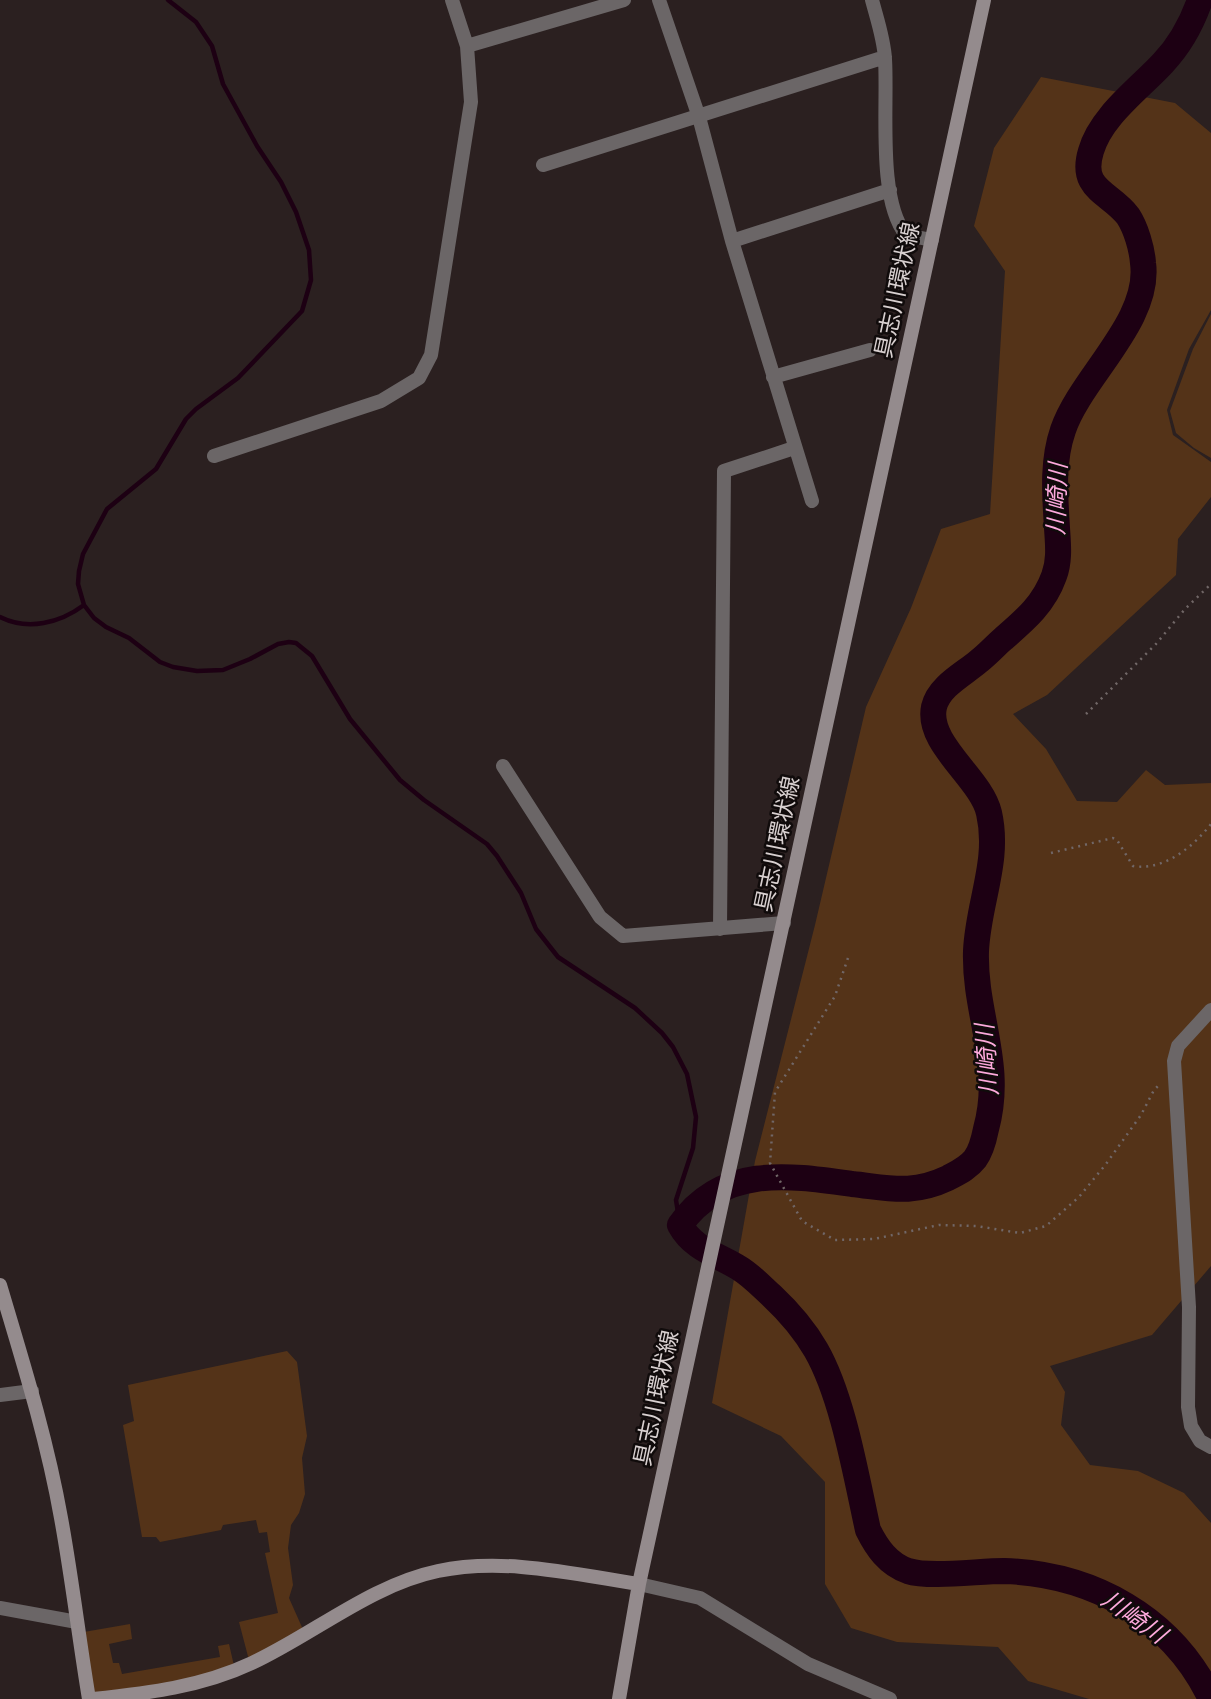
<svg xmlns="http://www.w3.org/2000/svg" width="1211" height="1699" viewBox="0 0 1211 1699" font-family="Karla,'Noto Sans JP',sans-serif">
  <rect width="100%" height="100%" fill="#2b2020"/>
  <path fill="#543318" d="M1041,77L1175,103L1211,133V310L1189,349L1167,410L1173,435L1211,462V497L1178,539L1176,575L1047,695L1013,714L1046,749L1077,801L1117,802L1146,770L1165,785L1211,783V1266L1152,1335L1050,1366L1065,1392L1061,1425L1090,1465L1138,1471L1184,1493L1211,1523V1699H1089L1028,1681L998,1647L897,1642L851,1628L825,1584V1482L781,1436L712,1403L755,1161L815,925L866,707L911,608L941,529L990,514L1005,271L974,226L994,148Z
    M1211,314V458L1194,448L1176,433L1170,411L1193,349Z
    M287,1351L297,1362L307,1436L302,1458L305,1494L299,1513L291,1525L288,1548L293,1585L289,1598L305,1634L250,1664L239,1622L278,1613L265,1553L270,1552L267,1532L259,1533L256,1520L223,1525L221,1530L160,1542L156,1537H142L123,1425L134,1421L128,1385Z
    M130,1624L132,1639L109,1644L113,1663H119L122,1674L220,1657L218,1646L229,1644L235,1670L93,1699L78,1633Z"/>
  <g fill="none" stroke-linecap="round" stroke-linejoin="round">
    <path stroke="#1d0013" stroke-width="4.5" d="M168,0L196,22L212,46L223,84L257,146L281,182L296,212L309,250L311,280L302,311L238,378L196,409L186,419L156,469L107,509L83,554L79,571L78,584L84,605L94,618L106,627L129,638L160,662L173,667L197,671L223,670L250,659L278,644L289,642L296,643L312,656L350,719L400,780L424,800L487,844L497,856L521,893L536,929L558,957L635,1008L662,1033L673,1047L687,1074L696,1117L693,1148L676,1200L680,1225
      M0,617C28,631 60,623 84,605"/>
    <path stroke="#1d0013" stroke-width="26" d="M1200,0C1192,23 1180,45 1163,63C1139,89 1101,116 1091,151C1079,190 1110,192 1128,216C1136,228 1142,249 1143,263C1151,321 1081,377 1063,430C1052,462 1055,495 1057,528C1058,544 1060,560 1054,576C1044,604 1025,620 1003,639C995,646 988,654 979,661C964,674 939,686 934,707C926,744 981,778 989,813C1000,861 978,903 976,951C974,1014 1004,1064 986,1129C984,1139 981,1151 975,1159C968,1168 957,1173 948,1178C912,1195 890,1188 852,1184C788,1175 722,1165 680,1225C693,1249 718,1255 739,1268C751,1275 762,1287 772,1296C788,1311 805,1331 816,1350C843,1397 856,1476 868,1530C877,1548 888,1564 908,1571C930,1578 978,1571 1004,1571C1092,1574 1172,1617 1211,1699"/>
    <path stroke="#716767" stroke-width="2.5" stroke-dasharray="2 5" stroke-linecap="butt" d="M1086,714L1156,644L1185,609L1211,584
      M1051,853L1113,838L1117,840L1133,866C1164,871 1193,847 1211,824
      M848,958L835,996L775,1092L770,1163L802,1221L835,1240L874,1239L939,1225L976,1226L1020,1233L1046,1226L1079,1197L1106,1164L1141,1115L1154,1090L1161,1083"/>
    <path stroke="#6b6667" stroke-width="14" d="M659,0L699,117L732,241L812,501
      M872,0C877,19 884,39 885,59C888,105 877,199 906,235L932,240
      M467,46L624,0
      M543,165L885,57
      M732,241L890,190
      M773,377L870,350
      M214,456L381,401L419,378L431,355L471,102L467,46L452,0
      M503,766L600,917L623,936L784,923
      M720,929L724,471L794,448
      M1211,1010L1178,1046L1174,1061L1189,1307L1188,1407L1191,1426L1200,1441L1211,1447
      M0,1395L32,1391
      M639,1584L700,1598L808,1664L890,1699
      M0,1608L77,1622"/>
    <path stroke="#948b8d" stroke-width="14" d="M0,1285C23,1362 47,1439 61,1518C72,1578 79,1639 89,1699
      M93,1699C148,1693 201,1687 252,1663C314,1634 371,1585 438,1571C503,1557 574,1574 639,1584
      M619,1699L639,1584L984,0"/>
  </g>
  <g text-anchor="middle" stroke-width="5" stroke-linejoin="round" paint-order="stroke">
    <g font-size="23" fill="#d8d0d0" stroke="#100b0b">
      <text transform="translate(897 290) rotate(-78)" y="8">具志川環状線</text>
      <text transform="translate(777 844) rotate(-78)" y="8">具志川環状線</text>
      <text transform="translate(656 1398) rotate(-78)" y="8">具志川環状線</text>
    </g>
    <g font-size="24" font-style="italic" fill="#fda9dc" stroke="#100b0b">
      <text transform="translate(1057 499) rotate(-88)" y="8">川崎川</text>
      <text transform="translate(987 1060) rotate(-94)" y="8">川崎川</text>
      <text transform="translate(1134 1617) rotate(35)" y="8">川崎川</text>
    </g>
  </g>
</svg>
